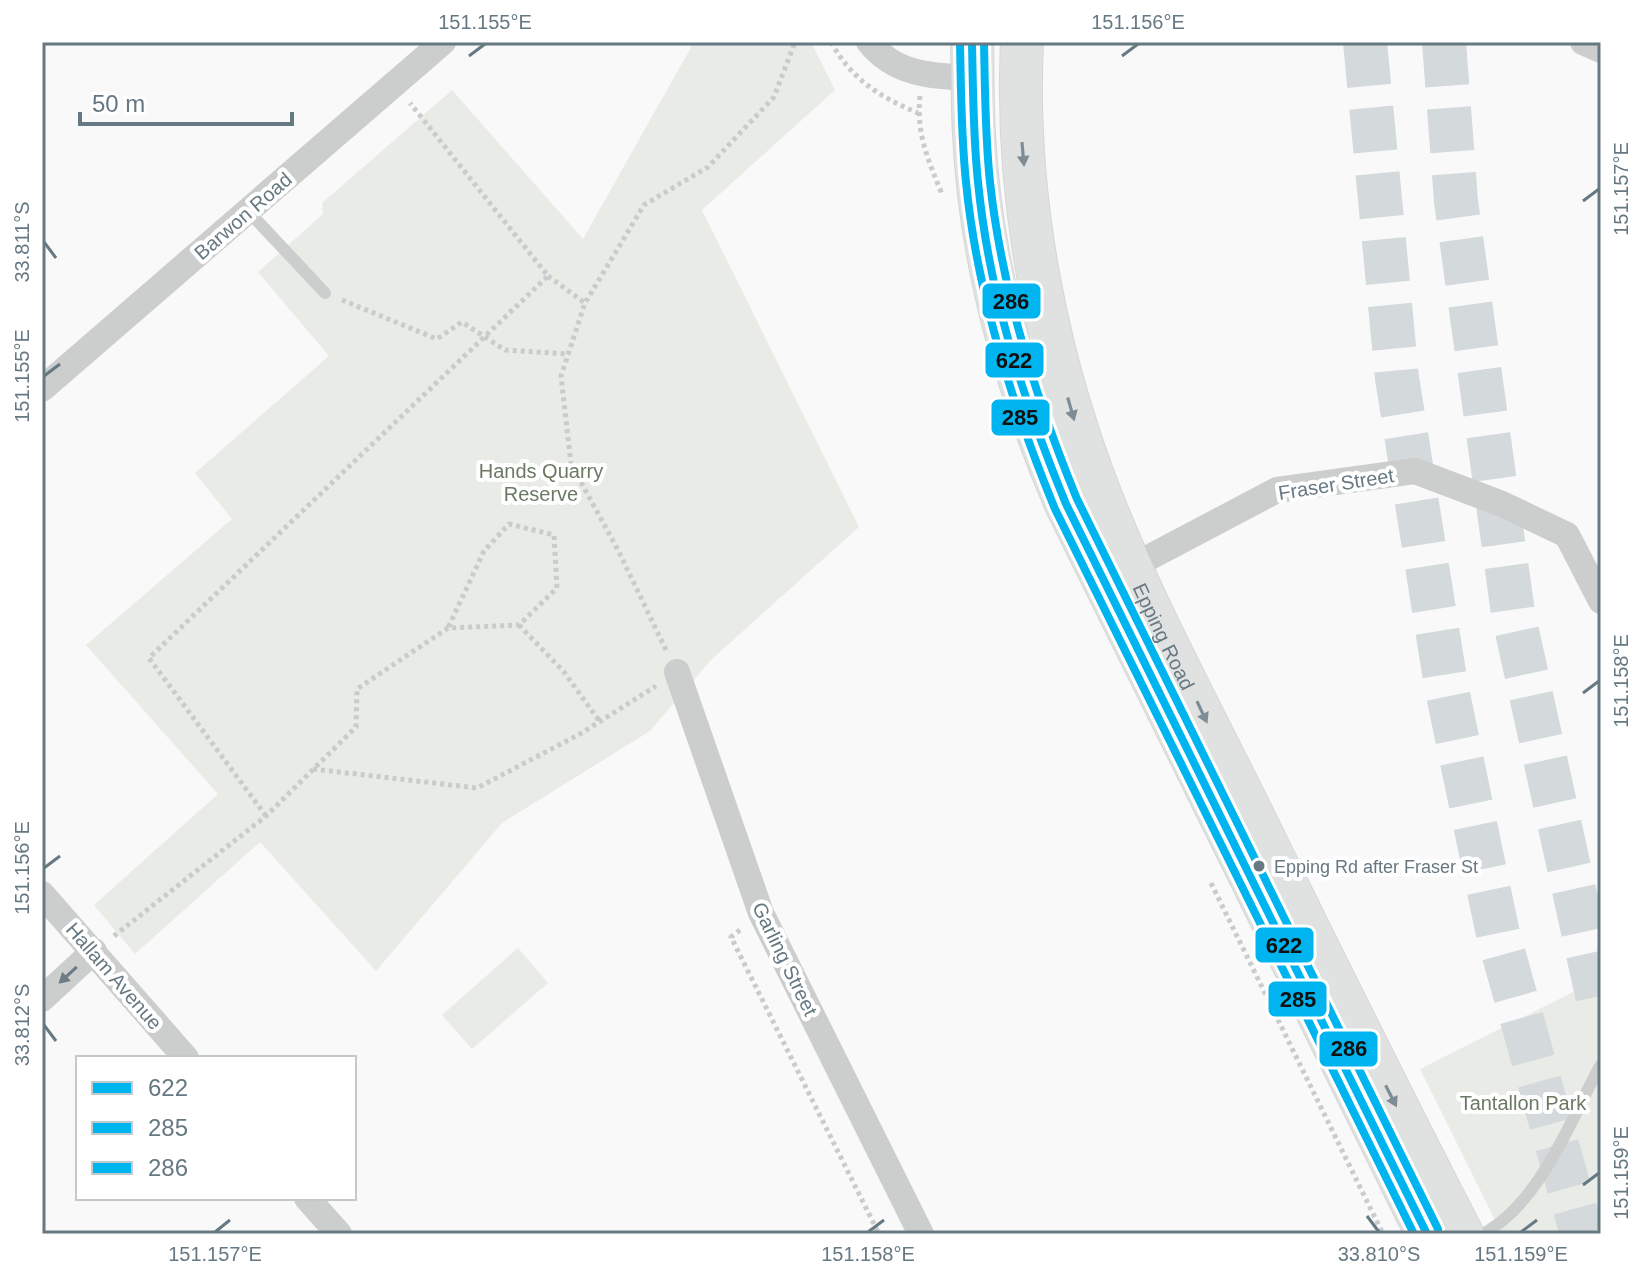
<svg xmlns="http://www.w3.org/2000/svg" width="1643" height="1276" viewBox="0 0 1643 1276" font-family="Arial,sans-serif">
  <rect width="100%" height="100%" fill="#f9f9f9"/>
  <path fill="#e8ebe6" d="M694,42H811L835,90L702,210L859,527L712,659L650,731L502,823L376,971L260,842L135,954L94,905L218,794L86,645L232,519L195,473L329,356L258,272L323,214L322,203L452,90L583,239Z
    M518,948L548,983L472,1049L442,1015Z
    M1601,978V1234H1502L1420,1069Z"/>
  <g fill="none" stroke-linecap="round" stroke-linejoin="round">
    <path stroke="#d4d9db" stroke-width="44" stroke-dasharray="44 22" stroke-linecap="butt" d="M1365,42L1397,378L1446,685L1498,934L1582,1234
      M1444,42L1456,201L1513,613L1601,1013"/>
    <defs>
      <g id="primary">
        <path d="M972,42C973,72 972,103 974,134C980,261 1016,388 1066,504L1427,1234"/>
        <path id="s1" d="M1022,42C1015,187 1042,336 1092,473C1135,589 1196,701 1251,812C1320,953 1390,1094 1462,1234"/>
      </g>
    </defs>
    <use href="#primary" stroke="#d5d6d7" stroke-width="44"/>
    <path stroke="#cacbcc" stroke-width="5" stroke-dasharray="4 4" stroke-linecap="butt" d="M831,42C852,80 880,97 918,113
      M920,96C916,133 928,160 942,194
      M548,276L585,303
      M342,300L437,339L462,322L505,350L568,354
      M519,625L564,672L600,722
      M666,650L618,550L571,464L561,376L585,303L644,205L708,167L774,97L795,42
      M313,769L477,788L580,734L656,686
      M266,816L149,658L548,276L410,103
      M1211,883L1383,1234
      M740,930L731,937L879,1234
      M114,936L266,816L356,727L357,689L448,628L519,625L557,588L554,535L509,524L484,551L448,628"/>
    <path stroke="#cccece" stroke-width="12" d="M248,211L325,293
      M1483,1234C1541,1202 1570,1121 1600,1066"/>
    <path stroke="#cccece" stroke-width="26" d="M869,42C896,76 934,76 973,78
      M1583,42L1601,50
      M42,389L443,42
      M1133,566L1277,490L1415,471L1502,504L1567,535L1601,601
      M677,672L761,913L921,1234
      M42,894L186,1058
      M42,999L94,951
      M307,1198L339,1234"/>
    <use href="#primary" stroke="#e0e1e1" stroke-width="42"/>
    <defs>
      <path id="bus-1" d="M972,42C973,89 973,135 978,182C989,294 1023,400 1066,504L1427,1234"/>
      <path id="bus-2" d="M960,42C961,89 961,135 966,182C977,295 1012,405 1055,509L1414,1234"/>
      <path id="bus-3" d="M984,42C985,89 985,136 990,182C1002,292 1035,397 1077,499L1438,1229"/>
    </defs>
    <use href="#bus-1" stroke="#fff" stroke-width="14"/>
    <use href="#bus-2" stroke="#fff" stroke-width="14"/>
    <use href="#bus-3" stroke="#fff" stroke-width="14"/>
    <use href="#bus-1" stroke="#00b5ef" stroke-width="8"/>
    <use href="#bus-2" stroke="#00b5ef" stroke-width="8"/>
    <use href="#bus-3" stroke="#00b5ef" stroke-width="8"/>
  </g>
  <defs><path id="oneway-solid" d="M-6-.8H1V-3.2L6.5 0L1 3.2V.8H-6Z" transform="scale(2)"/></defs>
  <g fill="#7e8d95">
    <use href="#oneway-solid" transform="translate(1023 154) rotate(85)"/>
    <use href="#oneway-solid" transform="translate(1071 409) rotate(74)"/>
    <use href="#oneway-solid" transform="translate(1202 712) rotate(65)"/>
    <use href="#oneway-solid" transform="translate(1391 1096) rotate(63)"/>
  </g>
  <use fill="#6b7c86" href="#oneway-solid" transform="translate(68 975) rotate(137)"/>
  <path fill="none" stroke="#667882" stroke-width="3" d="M469,56L485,44M1122,56L1138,44M1583,201L1599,189M44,242L56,258M44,376L60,364M1583,693L1599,681M44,868L60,856M44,1025L56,1041M1583,1185L1599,1173M1367,1216L1379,1232M215,1232L230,1220M868,1232L884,1220M1521,1232L1537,1220"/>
  <circle fill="#667882" stroke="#fff" stroke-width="3" cx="1259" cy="866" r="7"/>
  <g text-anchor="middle" stroke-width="8" stroke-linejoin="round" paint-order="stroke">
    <g font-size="18" fill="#667882" stroke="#fff" text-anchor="start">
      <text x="1274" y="873">Epping Rd after Fraser St</text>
    </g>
    <g font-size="20" fill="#667882" stroke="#fff">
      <text transform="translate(243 216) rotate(-41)" y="7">Barwon Road</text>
      <text transform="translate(1336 484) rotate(-9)" y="7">Fraser Street</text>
      <text dy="7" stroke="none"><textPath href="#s1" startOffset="618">Epping Road</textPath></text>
      <text transform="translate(785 959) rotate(64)" y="7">Garling Street</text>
      <text transform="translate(114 976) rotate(49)" y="7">Hallam Avenue</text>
    </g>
    <g font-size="20" fill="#6a7a65" stroke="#fff">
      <text x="541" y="478">Hands Quarry<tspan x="541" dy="23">Reserve</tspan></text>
      <text x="1523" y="1110">Tantallon Park</text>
    </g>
  </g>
  <g stroke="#fff" stroke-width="3">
    <rect x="981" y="282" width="61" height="38" rx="8" fill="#00b5ef"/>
    <rect x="984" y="341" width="61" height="38" rx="8" fill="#00b5ef"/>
    <rect x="990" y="398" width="61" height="39" rx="8" fill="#00b5ef"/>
    <rect x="1254" y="926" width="61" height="38" rx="8" fill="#00b5ef"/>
    <rect x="1267" y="980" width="61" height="38" rx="8" fill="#00b5ef"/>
    <rect x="1318" y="1030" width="61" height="38" rx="8" fill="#00b5ef"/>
  </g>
  <g font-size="22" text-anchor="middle" font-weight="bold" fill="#111">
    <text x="1011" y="309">286</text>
    <text x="1014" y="368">622</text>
    <text x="1020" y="425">285</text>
    <text x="1284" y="953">622</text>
    <text x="1298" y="1007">285</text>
    <text x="1349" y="1056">286</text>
  </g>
  <rect width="1643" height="1276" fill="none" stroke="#ffffff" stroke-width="88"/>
  <rect x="76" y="1056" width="280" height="144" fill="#ffffff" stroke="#c2c9cd" stroke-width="2"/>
  <rect x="92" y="1082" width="40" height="12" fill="#00b5ef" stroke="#c2c9cd" stroke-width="2"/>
  <text x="148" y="1096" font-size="24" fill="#667882">622</text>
  <rect x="92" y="1122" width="40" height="12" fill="#00b5ef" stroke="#c2c9cd" stroke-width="2"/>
  <text x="148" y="1136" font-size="24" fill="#667882">285</text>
  <rect x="92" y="1162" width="40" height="12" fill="#00b5ef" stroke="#c2c9cd" stroke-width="2"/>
  <text x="148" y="1176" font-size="24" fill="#667882">286</text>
  <path d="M80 112v12h212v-12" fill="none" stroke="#667882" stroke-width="4"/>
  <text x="92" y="112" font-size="24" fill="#667882" stroke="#ffffff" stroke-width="6" paint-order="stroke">50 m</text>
  <rect x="44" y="44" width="1555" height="1188" fill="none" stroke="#667882" stroke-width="3"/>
  <g font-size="20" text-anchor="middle" fill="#667882">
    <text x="485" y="29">151.155°E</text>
    <text x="1138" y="29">151.156°E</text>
    <text transform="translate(1621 189) rotate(-90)" y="7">151.157°E</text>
    <text transform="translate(22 242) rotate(-90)" y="7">33.811°S</text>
    <text transform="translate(22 376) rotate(-90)" y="7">151.155°E</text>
    <text transform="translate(1621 681) rotate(-90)" y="7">151.158°E</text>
    <text transform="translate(22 868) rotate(-90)" y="7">151.156°E</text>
    <text transform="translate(22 1025) rotate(-90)" y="7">33.812°S</text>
    <text transform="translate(1621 1173) rotate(-90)" y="7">151.159°E</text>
    <text x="215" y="1261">151.157°E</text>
    <text x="868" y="1261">151.158°E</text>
    <text x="1379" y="1261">33.810°S</text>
    <text x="1521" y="1261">151.159°E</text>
  </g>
</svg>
